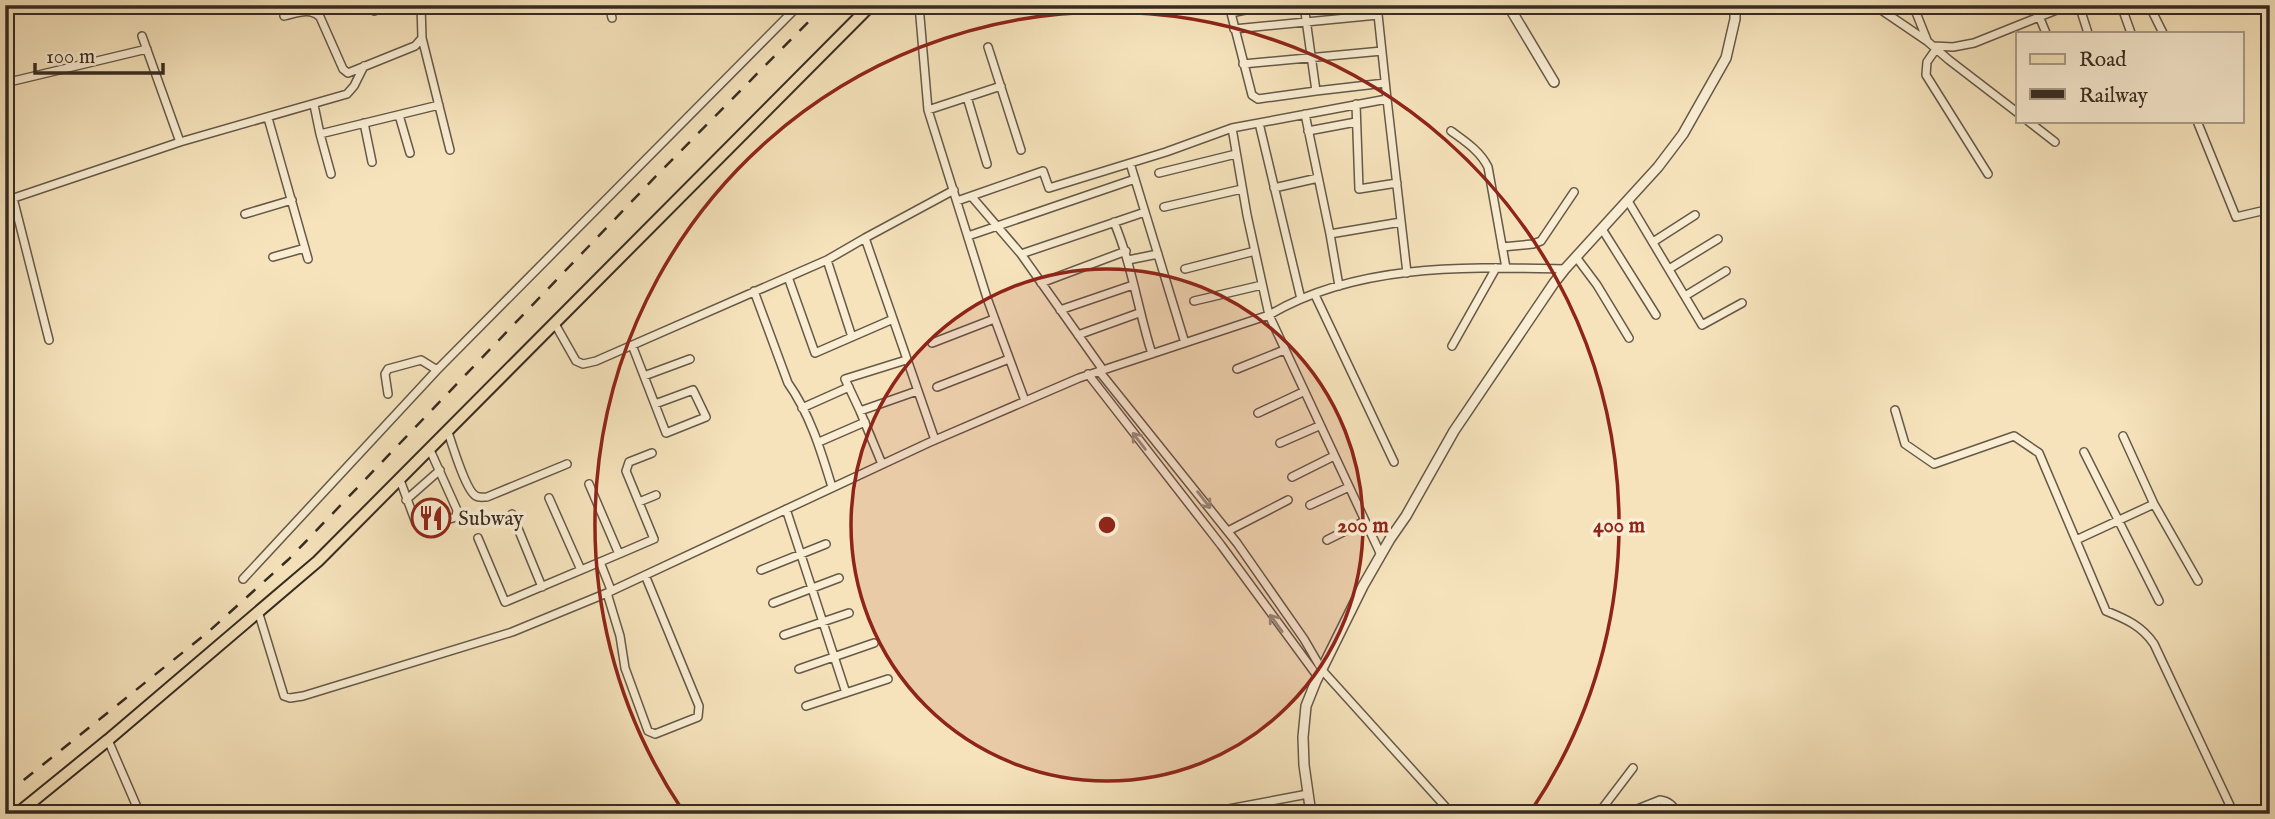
<svg xmlns="http://www.w3.org/2000/svg" width="2275" height="819" viewBox="0 0 2275 819" font-family="'IM FELL English',serif">
  <rect width="100%" height="100%" fill="#f6e3bc"/>
  <filter id="stains"><feTurbulence type="fractalNoise" baseFrequency=".00286" numOctaves="4"/><feColorMatrix values="0 0 0 0 .2 0 0 0 0 .09 0 0 0 0 .02 0 0 0 .5 -.17"/></filter>
  <radialGradient id="worn" r=".72"><stop offset=".6" stop-color="#630" stop-opacity="0"/><stop offset="1" stop-color="#630" stop-opacity=".3"/></radialGradient>
  <g fill="none" stroke-linecap="round" stroke-linejoin="round">
    <defs>
      <path id="minor" d="M421,5L422,38L450,150
        M609,5L612,18
        M653,5L654,9L668,5
        M919,5L928,110L987,298L1025,401
        M1268,5L1231,13L1252,95L1258,99L1316,91L1304,5
        M1377,5L1387,99
        M1874,5L1927,41L1949,60L2018,113
        M1913,5L1927,40
        M2079,5L2088,33
        M2121,5L2131,33
        M2149,5L2163,33
        M374,11L389,5
        M284,16C297,13 310,7 320,17L343,69L348,73L415,46L422,38
        M2039,16L2046,33
        M1234,29L1378,15
        M142,36L180,142L347,94L354,86L364,66
        M1934,46L1953,47L1974,43L2069,5
        M988,47L1021,150
        M1936,49L1927,62L1926,75L1988,174
        M1243,64L1382,51
        M5,83L147,49
        M1316,91L1385,83
        M967,97L987,164
        M1356,104L1359,189L1397,183
        M314,105L320,134L439,105
        M928,110L1001,86
        M1305,114L1330,234
        M399,115L410,153
        M268,118L308,259
        M2028,121L2055,142
        M2197,121L2236,217L2270,209
        M364,123L372,162
        M1259,123L1301,299
        M1232,128L1387,99L1407,273
        M1308,131L1356,122
        M1451,131C1466,142 1480,151 1488,167L1506,268
        M320,134L331,174
        M1130,163L1185,343
        M1159,173L1236,154
        M1274,188L1318,178
        M972,197L1021,254L1103,370
        M13,198L49,340
        M5,201L180,142
        M957,201L1043,171L1049,188L1166,152L1232,128L1247,215L1269,315L1381,555
        M1628,201L1702,325L1742,303
        M1164,207L1242,189
        M245,214L292,200
        M1114,222C1132,265 1138,310 1152,354
        M1602,229L1656,315
        M968,236L1135,179
        M865,238L954,190
        M1653,242L1695,215
        M1502,247L1533,244L1541,241L1574,192
        M1021,254L1145,212
        M273,257L305,248
        M1576,257L1597,285L1629,338
        M827,260L852,337
        M1128,260L1158,254
        M1185,269L1255,251
        M1669,269L1718,239
        M788,277L815,353L891,320
        M1041,283L1126,251
        M1339,286L1330,234L1401,222
        M754,291L788,383C810,414 821,451 832,487
        M1315,295L1394,462
        M1685,296L1726,271
        M1194,301L1262,285
        M1060,310L1133,285
        M555,324L576,361L583,364L596,361L827,260L865,238L935,440
        M1078,335L1139,313
        M932,343L994,319
        M632,345L666,433L706,417L693,390L655,404
        M1452,346L1496,268
        M5,353L9,366
        M1237,369L1284,350
        M1099,371L1237,543L1304,639L1322,670L1452,814
        M1088,374L1221,545L1318,677
        M644,376L690,359
        M937,387L1009,359
        M388,394L385,374L388,369L421,360L437,370
        M802,408L849,387
        M1895,410L1905,444L1934,464L2014,436L2039,453L2106,611C2126,619 2142,626 2154,644L2234,814
        M860,411L845,379L906,360
        M1258,413L1303,392
        M448,432C452,444 466,491 476,496C479,498 483,497 487,497L567,464
        M2123,436L2154,504L2198,581
        M819,442L865,422
        M1280,443L1319,426
        M2084,452L2159,601
        M882,464L860,411L917,391
        M1292,477L1334,456
        M400,480L416,523L421,528L456,517L457,510L430,450
        M549,498L581,570
        M406,500L440,470
        M639,502L656,495
        M1310,505L1349,487
        M786,509L846,693
        M512,514L542,587
        M1228,531L1288,500
        M478,538L505,602L619,554L589,484
        M1327,540L1365,521
        M2076,540L2154,504
        M619,554L654,539L626,471L629,462L652,453
        M600,562L611,590
        M761,570L826,544
        M243,579L437,370L799,5
        M607,593L620,636L625,668L648,731L655,734L698,717L699,706L645,575
        M773,603L839,578
        M258,611L284,696L290,698L303,696L512,632L607,593L928,443L1079,378L1269,315C1358,263 1465,267 1565,269
        M784,635L849,613
        M799,669L874,643
        M806,706L888,679
        M108,740L140,814
        M1202,814L1308,794
        M1598,814L1633,768
        M1625,814L1660,800C1668,801 1674,806 1677,814"/>
      <path id="tertiary" d="M1508,5L1554,82
        M1311,814L1304,765L1303,737L1306,706L1316,681L1363,586L1390,539L1406,516L1454,431L1554,283L1565,269L1658,167L1683,134L1726,58L1735,19V5"/>
      <path id="primary" d="M17,814L108,740L318,561L871,5"/>
    </defs>
    <use href="#minor" stroke="#665948" stroke-width="10"/>
    <use href="#tertiary" stroke="#665948" stroke-width="12"/>
    <use href="#primary" stroke="#362b21" stroke-width="14"/>
    <use href="#minor" stroke="#f9edd3" stroke-width="7"/>
    <use href="#tertiary" stroke="#f9edd3" stroke-width="9"/>
    <use href="#primary" stroke="#f6e3bc" stroke-width="10"/>
    <path stroke="#362b21" stroke-width="2.5" stroke-dasharray="12 12" stroke-linecap="butt" d="M5,795L207,633L289,559L659,173L825,5"/>
  </g>
  <defs><path id="oneway-shaft" d="M-6 0H5M1.5-3L5.5 0L1.5 3" fill="none" stroke-width="1.6" stroke-linecap="round" stroke-linejoin="round" transform="scale(1.75)"/></defs>
  <g stroke="#988c7a">
    <use href="#oneway-shaft" transform="translate(1139 441) rotate(-128)"/>
    <use href="#oneway-shaft" transform="translate(1204 500) rotate(52)"/>
    <use href="#oneway-shaft" transform="translate(1276 623) rotate(-126)"/>
  </g>
  <circle cx="1107" cy="525" r="256" fill="#8f2418" fill-opacity=".12"/>
  <g fill="none" stroke="#8f2418" stroke-width="3.5">
    <circle cx="1107" cy="525" r="256"/>
    <path d="M683 811A512 512 0 1 1 1531 811"/>
  </g>
  <defs>
    <symbol id="restaurant-ring" viewBox="-11 -11 22 22"><circle r="9.5" fill="#f9edd3" stroke="#8f2418" stroke-width="1.5"/><path d="M-5-6h1v4h1v-4h1v4h1v-4h1v5L-1.5 .5V6h-2V.5L-5-1ZM5-6V6H3V1.5H1.5Q1.5-4 5-6Z" fill="#8f2418"/></symbol>
  </defs>
  <g fill-rule="evenodd">
    <use href="#restaurant-ring" x="409" y="496" width="44" height="44"/>
  </g>
  <g text-anchor="middle" stroke-width="7" stroke-linejoin="round" paint-order="stroke">
    <g font-size="21" fill="#362b21" stroke="#f9edd3" text-anchor="start">
      <text x="458" y="525">Subway</text>
    </g>
  </g>
  <circle cx="1107" cy="525" r="10" fill="#8f2418" stroke="#f9edd3" stroke-width="3.5"/>
  <g font-size="21" text-anchor="middle" font-weight="bold" fill="#8f2418" stroke="#f9edd3" stroke-width="7" stroke-linejoin="round" paint-order="stroke">
    <text x="1363" y="532">200 m</text>
    <text x="1619" y="532">400 m</text>
  </g>
  <rect width="2275" height="819" fill="none" stroke="#f6e3bc" stroke-width="28"/>
  <rect x="7" y="7" width="2261" height="805" fill="none" stroke="#362b21" stroke-width="3.5"/>
  <rect x="14" y="14" width="2247" height="791" fill="none" stroke="#362b21" stroke-width="2"/>
  <rect x="2016" y="32" width="228" height="91" fill="#f9edd3" stroke="#ab9f8c" stroke-width="2"/>
  <rect x="2030" y="54" width="35" height="10" fill="#f6e3bc" stroke="#ab9f8c" stroke-width="2"/>
  <text x="2079" y="66" font-size="21" fill="#362b21">Road</text>
  <rect x="2030" y="89" width="35" height="10" fill="#362b21" stroke="#ab9f8c" stroke-width="2"/>
  <text x="2079" y="102" font-size="21" fill="#362b21">Railway</text>
  <path d="M35 63v10h128v-10" fill="none" stroke="#362b21" stroke-width="3.5"/>
  <text x="46" y="63" font-size="21" fill="#362b21" stroke="#f9edd3" stroke-width="5" paint-order="stroke">100 m</text>
  <rect width="100%" height="100%" filter="url(#stains)"/>
  <rect width="100%" height="100%" fill="url(#worn)"/>
</svg>
